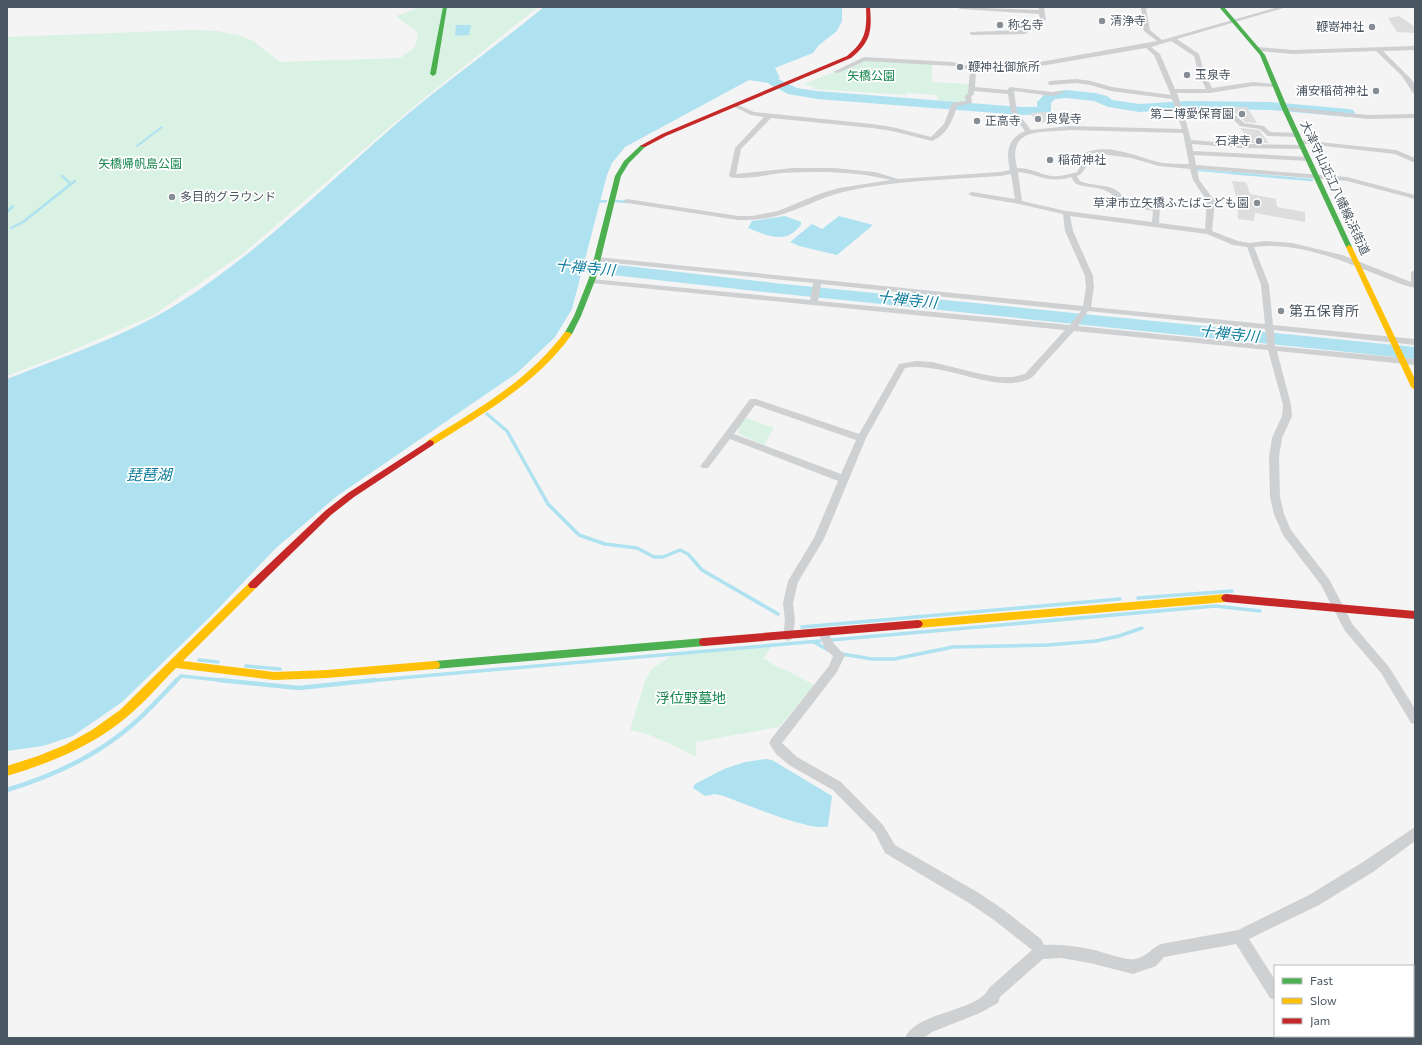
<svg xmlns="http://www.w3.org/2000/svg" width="1422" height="1045" viewBox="0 0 1422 1045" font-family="Commissioner,'Noto Sans JP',sans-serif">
  <rect width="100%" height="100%" fill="#f4f4f4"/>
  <path fill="#d9f2e3" d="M420,7H538L406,113L244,253L152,316L64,354L7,376V37L190,30L217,31L238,35L253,41L280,62L400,58L415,47L418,33L396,16Z
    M862,58L932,62V82L970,84L967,101L960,102L938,100V102L937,95L907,93L906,95L814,89V87L804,84L849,66Z
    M746,418L774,428L764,445L739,434L738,427Z
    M772,646L763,658L782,670L784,669L814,685L779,727L696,742V757C674,746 654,734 630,730L646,678L652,669L672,655Z"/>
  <path fill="#aee2f0" d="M544,7H842V21L837,31L819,45L813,53L775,68L780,78L768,83L749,80L625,147L612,163L607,175L572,309L555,337L517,373L337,496L276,548L214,613L122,702L73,736L43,746L7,751V379C65,356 126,336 179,303C259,252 326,185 396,124C444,83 495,47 544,7Z
    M456,25H471L469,35L455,36Z
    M785,216L801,222V225C785,245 768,236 748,228L752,221Z
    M839,216L873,225L837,255L799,246L790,242L812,224L822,229Z
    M766,759L772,760L832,796L828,826C814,833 742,803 724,796L715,794L705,796L693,788L695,784L724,769L745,762Z"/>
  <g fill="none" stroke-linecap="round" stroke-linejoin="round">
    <path stroke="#aee2f0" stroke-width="2" d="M137,146L162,127
      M1197,170L1243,174"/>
    <path stroke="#aee2f0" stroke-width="2.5" d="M1231,173L1312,180
      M62,176L71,184L75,181
      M615,201L627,202
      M595,202L606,201
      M7,212L13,206
      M11,228L23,222L71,184"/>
    <path stroke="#aee2f0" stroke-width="3.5" d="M487,414L507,431L548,504L579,535L605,544L637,548L654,557H663L680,550L688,554L702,570L778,614
      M1138,598L1232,591
      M802,627L1120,599
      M831,640L1215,606L1260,611
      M814,642L828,650
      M842,654L872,659H894L953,647L1048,645L1096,641L1119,636L1142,628
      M199,660L218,662
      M246,666L280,669
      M176,681L181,676L229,681
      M366,681L820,641"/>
    <path stroke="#aee2f0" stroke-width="4.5" d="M219,680L299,688L375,680
      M7,790C46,778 84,762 117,737C139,721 158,700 177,680"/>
    <path fill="#aee2f0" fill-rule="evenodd" d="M774,77L797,88L817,91L1022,107H1037V102L1046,93L1066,90L1095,93L1107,96L1112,100L1140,104L1187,101L1271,102L1348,109L1353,110L1355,113L1353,116L1348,117L1271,110L1187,109L1140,112L1108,107L1094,101L1066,98L1055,99L1051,103V111L1049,114L1022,115L817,99L788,94L769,84L768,81L769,78Z
      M556,260L627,266L774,283L1415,347V359L774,293L550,268L548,265L550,262Z"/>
  </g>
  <path fill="#ddddde" d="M1399,16L1415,27V33L1397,32L1388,18Z
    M1229,107H1247L1257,123L1245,122L1236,114L1232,113Z
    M1048,112L1055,122L1037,123L1030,113Z
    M1240,128L1259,130L1269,143H1250Z
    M1232,181L1245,182L1247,184L1250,194L1276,199L1277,207L1305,212V222L1255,213L1254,221L1238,219L1237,201Z"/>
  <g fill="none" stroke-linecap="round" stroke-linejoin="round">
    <path fill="#ced0d2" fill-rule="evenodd" d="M957,7L1039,10L1038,7H1044L1046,20L1027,27L1028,32L1025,34L972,35L970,34V32L1022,30L1023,25L1040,19L1039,14L960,9Z
      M1141,7H1150L1146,9L1150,30L1162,40L1278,7H1287L1177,39L1199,54L1204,72L1212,88L1253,82L1274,84L1276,85V87L1253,86L1210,93H1177L1184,114L1235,115L1244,123L1264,126L1270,132L1297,133L1300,135L1297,137L1268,136L1260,129L1240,126L1233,119L1185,118L1191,140L1241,144L1303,145L1306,147L1303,149L1241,148L1192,144L1193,151L1309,157L1312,159L1309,161L1194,155L1196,165L1347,177L1415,195V199L1347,181L1197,169L1199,180L1215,201L1212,231L1238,241L1250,243L1265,241L1292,243L1342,255L1411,282V272L1415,270V288C1404,286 1394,281 1383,277C1343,261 1298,241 1254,247L1269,285L1273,325L1415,339V345L1274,330L1275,346L1415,359V365L1277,351L1291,405L1292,416L1282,438L1279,457L1280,497L1284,514L1291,530L1329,579L1353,625L1389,667L1415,709V724L1411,723L1381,673L1345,631L1321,585L1283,535L1274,514L1270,497L1269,457L1272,438L1282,416L1283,405L1268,350L1074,331C1063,343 1052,355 1041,367C1038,371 1034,376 1031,378C998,396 944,361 905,368L866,438L824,539L798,582L793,603L795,621L792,639L788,641L784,639L783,636L785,621L783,603L788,581L814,538L838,481L730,439L708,468H702L700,466L702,464L750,399H756L859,434L899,364L916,361L932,362L981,374L998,377H1013L1025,374L1065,330L591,283L587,281L591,279L810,300L813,283L594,261L593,259L597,257L1083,306L1086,287L1085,276L1065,231L1063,214L1019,204L972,196L968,194L972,192L1015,199L1011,174L1000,176C948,180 894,180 843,192C822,197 803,208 783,214C769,219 753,220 738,220L627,203L623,201L627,199L738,216H752L778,211L819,194L839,188L891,180C855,171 819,171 781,173C767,175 742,180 730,177L729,176L735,148L764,117L751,115L733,106L738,105L754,112L872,124L892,127L931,137L944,124L952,103L966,101L965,96L968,93L970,70L953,66L865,61L838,73L833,72L864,57L953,62L973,67L1023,65L1157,41L1144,31ZM1171,41L1194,56L1198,72L1206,89H1175L1160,54L1151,47ZM1146,48L1154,55L1171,95L1112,87L1091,81L1076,79L1050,81L1047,83L1050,85L1076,83L1090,85L1111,91L1172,99L1182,129L1069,126L1031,130L1017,112L1014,91L1052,96L1063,93V91L1052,92L1010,87L1007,90L975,87L976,71L1023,69ZM974,91L1008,94L1011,112L1025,131C1007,139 1006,152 1010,170L1000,172L898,179L875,172L834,168H793L736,174L741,149L771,118L872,128L892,131L932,141C947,135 953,120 957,106L972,103L971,97L974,94ZM1069,130L1183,133L1189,164C1179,164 1168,164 1158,162C1135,156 1106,142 1083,154L1080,167L1077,172C1069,174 1060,177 1051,176C1038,174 1033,168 1017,168C1007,127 1040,133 1069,130ZM1094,153L1131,158L1159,166L1190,169L1193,180L1207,201L1205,229L1159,223L1160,208L1125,201C1117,181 1095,188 1080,181L1077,176L1081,174L1086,167L1088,156ZM1018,172C1040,174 1047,184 1071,177L1075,183L1079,185C1096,189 1110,186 1119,204L1153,211L1152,222L1066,211L1022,201ZM1070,216L1207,234L1233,245L1247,247L1261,285L1265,324L1091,307L1094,287L1093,276L1073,231ZM821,284L1081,311L1070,325L818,301ZM1088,311L1265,329L1267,345L1078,326ZM755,405L856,440L841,474L734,434Z
      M1415,46V50L1383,51L1411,79L1415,85V94L1413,93L1402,76L1376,51L1293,54L1258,51L1255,49L1258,47L1293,50Z
      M1285,107L1368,115L1415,114V118L1368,119L1283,110V108Z
      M1300,140L1396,150L1415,158V163L1395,154L1298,143L1297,142Z
      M823,628L827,630L834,644L845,655L837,672L782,743L797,757L841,782L883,825L895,845L979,893L1004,910L1041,939L1044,945C1060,944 1074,946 1090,949C1100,951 1127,961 1135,959C1148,956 1150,949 1161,944L1238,930L1309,895L1363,862L1415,827V841L1373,872L1319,905L1249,939L1275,980V1000L1270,998L1236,944L1164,957L1156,966L1133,974L1090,963L1061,958L1043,959L1000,997L998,1003L980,1013L932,1032L924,1038H905C916,1011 979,1012 989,988L1032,950L994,920L969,903L885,853L875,833L833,790L789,765L776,754L769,743L771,739L829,666L833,656L826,650L818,633L819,630Z
      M1415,983V997L1413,998V984Z
      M1287,1036H1301L1302,1038H1288Z"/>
    <path fill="#4caf50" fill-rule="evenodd" d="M443,7H447L436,74L433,76L430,74Z
      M1219,7H1224L1265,55L1288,109L1352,247L1351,248H1347L1346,247L1282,109L1260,55Z
      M641,145L646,146L629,163L621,176L596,278L581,316L572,334L568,336H565L564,334L574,316L589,278L615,176L624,161Z
      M704,638L708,639L709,642L708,645L704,646L435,669L431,668L430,665L431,662L435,661Z"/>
    <path fill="#ffc107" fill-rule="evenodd" d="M1349,245L1352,247L1415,379V390L1411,387L1346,247Z
      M565,332H568L572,334C537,384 483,413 433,445H427L426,443L427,441C479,408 527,382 565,332Z
      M253,581L256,582L258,585L256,588L183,661L274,672L327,670L435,661L439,662L440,665L439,668L435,669L327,678L274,680L176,668C160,684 145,702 128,716C93,746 50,763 7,776V766L38,756L65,745L92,730L120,710L250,582Z
      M1226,594L1229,595L1231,598L1229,601L1226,602L918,628L915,627L913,624L915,621L918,620Z"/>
    <path fill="#c62828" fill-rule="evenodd" d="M866,7H870C872,31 871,42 851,58L666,136L645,147L640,146L662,134L847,56C866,41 867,30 866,7Z
      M430,440L433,441L434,443L433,445L354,497L331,515L256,588H250L248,585L250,582L325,511L348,493Z
      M1226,594L1415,611V619L1226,602L1223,601L1221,598L1223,595Z
      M918,620L921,621L923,624L921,627L918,628L704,646L700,645L699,642L700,639L704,638Z"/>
  </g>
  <g fill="#868d94" stroke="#fff" stroke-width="1.5">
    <circle cx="1102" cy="21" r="4"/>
    <circle cx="1000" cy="25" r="4"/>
    <circle cx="1372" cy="27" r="4"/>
    <circle cx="960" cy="67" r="4"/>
    <circle cx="1187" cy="75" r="4"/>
    <circle cx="1376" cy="91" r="4"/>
    <circle cx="1242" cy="114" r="4"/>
    <circle cx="1038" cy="119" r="4"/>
    <circle cx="977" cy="121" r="4"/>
    <circle cx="1259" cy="141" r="4"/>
    <circle cx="1050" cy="160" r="4"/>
    <circle cx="172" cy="197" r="4"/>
    <circle cx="1257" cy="203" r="4"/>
    <circle cx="1281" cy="311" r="4"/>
  </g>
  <g text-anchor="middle" stroke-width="3.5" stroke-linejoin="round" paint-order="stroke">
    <g font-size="12" fill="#4a5661" stroke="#fff" text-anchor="start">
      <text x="1110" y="25">清浄寺</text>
      <text x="1008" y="29">称名寺</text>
      <text x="1364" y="31" text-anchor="end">鞭嵜神社</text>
      <text x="968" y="71">鞭神社御旅所</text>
      <text x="1195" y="79">玉泉寺</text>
      <text x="1368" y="95" text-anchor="end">浦安稲荷神社</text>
      <text x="1234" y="118" text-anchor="end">第二博愛保育園</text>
      <text x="1046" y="123">良覺寺</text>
      <text x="985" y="125">正高寺</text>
      <text x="1251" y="145" text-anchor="end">石津寺</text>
      <text x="1058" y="164">稲荷神社</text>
      <text x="180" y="201">多目的グラウンド</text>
      <text x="1249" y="207" text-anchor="end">草津市立矢橋ふたばこども園</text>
    </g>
    <g font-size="12" fill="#17864f" stroke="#fff">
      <text x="871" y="80">矢橋公園</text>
      <text x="140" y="168">矢橋帰帆島公園</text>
    </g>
    <g font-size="12" fill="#4a5661" stroke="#fff">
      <text transform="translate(1335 188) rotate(65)" y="4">大津守山近江八幡線;浜街道</text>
    </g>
    <g font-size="14" fill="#4a5661" stroke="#fff" text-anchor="start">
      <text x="1289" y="316">第五保育所</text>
    </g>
    <g font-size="14" fill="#17864f" stroke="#fff">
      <text x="691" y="703">浮位野墓地</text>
    </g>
    <g font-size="15" font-style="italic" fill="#0c7c9b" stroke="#fff">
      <text transform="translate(585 268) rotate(5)" y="5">十禅寺川</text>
      <text transform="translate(907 300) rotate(6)" y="5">十禅寺川</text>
      <text transform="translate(1229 334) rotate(6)" y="5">十禅寺川</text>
      <text x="149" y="480">琵琶湖</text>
    </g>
  </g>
  <rect width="1422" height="1045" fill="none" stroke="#4a5661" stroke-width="16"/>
  <rect x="1274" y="965" width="140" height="72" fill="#ffffff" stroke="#b7bbc0"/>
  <rect x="1282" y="978" width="20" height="6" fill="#4caf50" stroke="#b7bbc0"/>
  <text x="1310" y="985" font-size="12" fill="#4a5661">Fast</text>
  <rect x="1282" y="998" width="20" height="6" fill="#ffc107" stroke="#b7bbc0"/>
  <text x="1310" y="1005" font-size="12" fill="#4a5661">Slow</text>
  <rect x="1282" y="1018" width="20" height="6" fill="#c62828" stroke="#b7bbc0"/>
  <text x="1310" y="1025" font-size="12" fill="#4a5661">Jam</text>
</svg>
